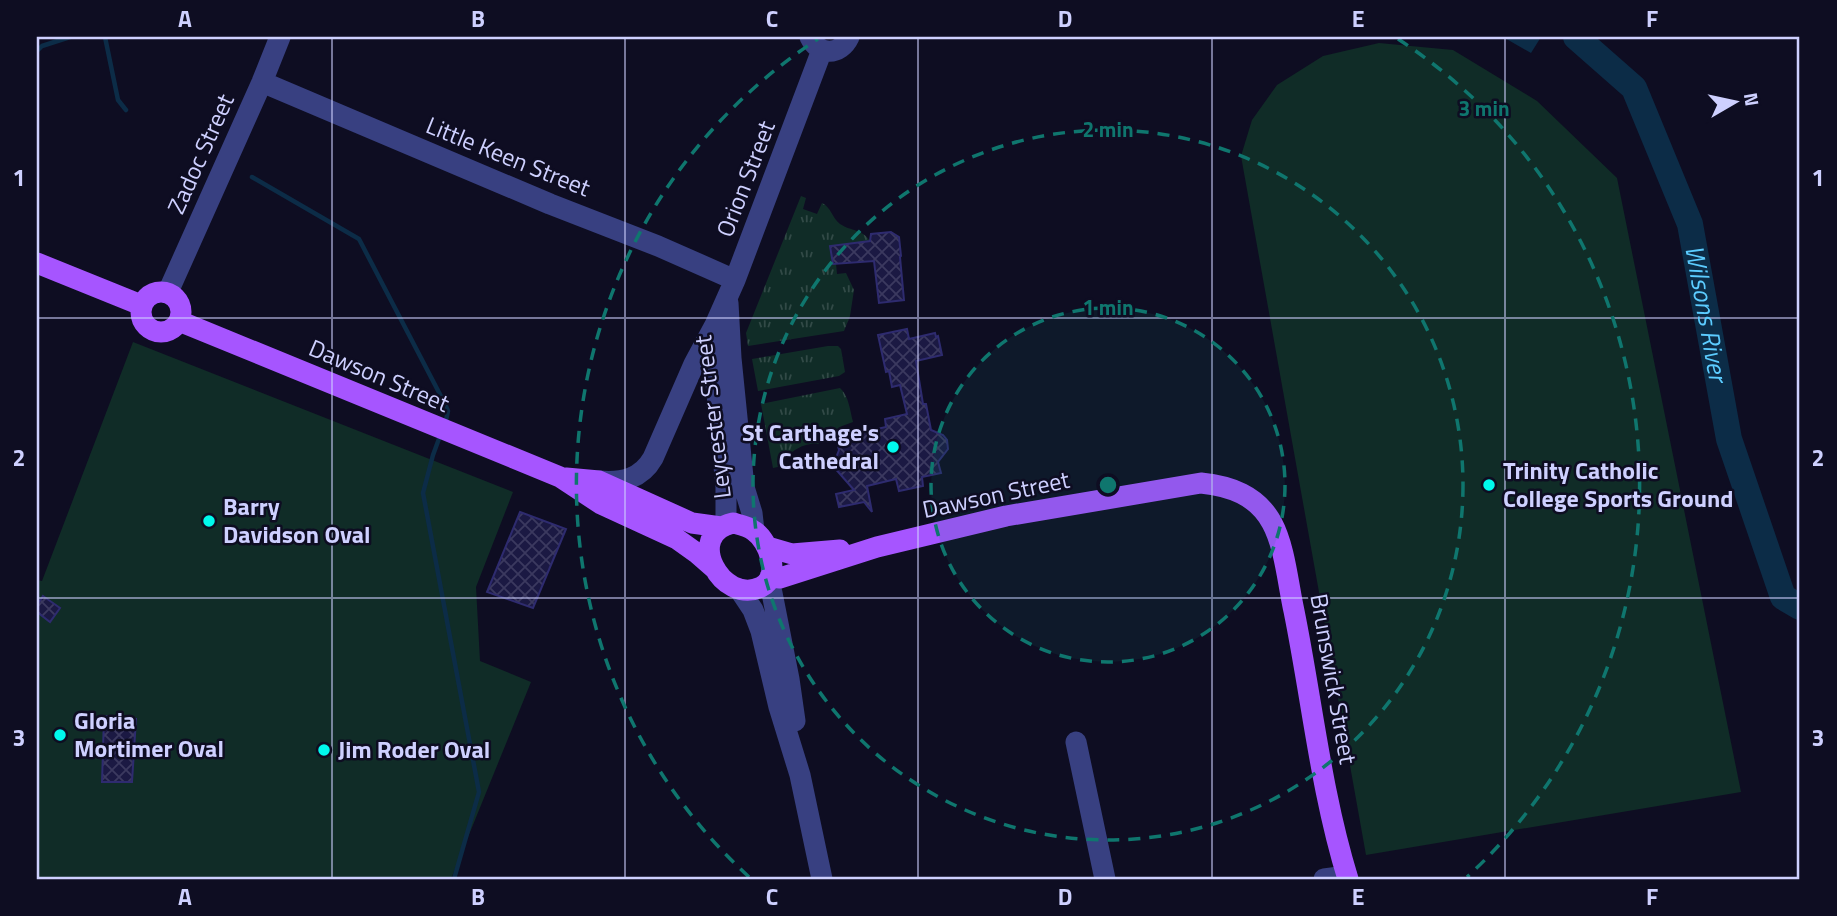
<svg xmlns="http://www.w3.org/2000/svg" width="1837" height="916" viewBox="0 0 1837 916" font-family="'Titillium Web',sans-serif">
  <defs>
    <pattern id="grass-tufts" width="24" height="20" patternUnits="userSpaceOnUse" patternTransform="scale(1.75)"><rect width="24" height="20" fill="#102c27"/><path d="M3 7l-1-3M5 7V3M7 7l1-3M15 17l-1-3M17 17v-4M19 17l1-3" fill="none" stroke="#324a47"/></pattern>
    <pattern id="building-cross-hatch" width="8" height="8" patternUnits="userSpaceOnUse" patternTransform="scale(1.75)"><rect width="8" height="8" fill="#1b1943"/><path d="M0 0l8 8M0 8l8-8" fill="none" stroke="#3b395f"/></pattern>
  </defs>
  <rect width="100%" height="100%" fill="#0e0d22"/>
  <path fill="url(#grass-tufts)" d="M801,196L806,198L803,209L817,214L822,203C831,207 832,218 840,224C852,232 861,228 870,241L830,246L832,264H836L837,274L846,273L854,290L850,316L844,331L748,346L746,333Z
    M828,346H838L841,349L845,372L839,376L758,391L752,359Z
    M840,388C849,396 850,411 853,422L842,426L818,444C804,442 787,452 782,466L773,468L761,404Z"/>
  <path fill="#102c27" d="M1379,43L1453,50L1537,101L1617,178L1741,792L1366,855L1241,156L1252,120L1277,85L1323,56Z
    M133,342L513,492L476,587L480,661L531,682L451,879H37V580L42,581Z"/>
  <path fill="#0c2c47" d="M1503,37H1541L1531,53Z"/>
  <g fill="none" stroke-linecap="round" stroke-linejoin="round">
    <path stroke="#0c2c47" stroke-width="4.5" d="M105,37L118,100L126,110
      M37,51L42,46L70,37
      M252,177L359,239L445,404L448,411L445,425
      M440,436L433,455L423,493L479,792L454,879"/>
    <path stroke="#0c2c47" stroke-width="26" id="s1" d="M1576,37L1634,88L1690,224L1729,439L1783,597L1800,607"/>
  </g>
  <path fill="url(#building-cross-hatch)" stroke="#2e2b6f" stroke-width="2" d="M891,232L899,237L901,256L900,257L904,300L879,303L874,261L833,264L830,246L870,241L871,234Z
    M907,329L909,339L935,333L936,337L938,336L942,355L916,361L923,404H926L931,430L943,435L947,440L948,449L938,462L941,473L922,477L923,486L899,491L896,479L867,486L872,512L864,502L839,507L836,494L854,490L833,466L839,450L836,438L886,427L885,419L907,414L900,385L892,387L889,371L886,372L878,335Z
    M520,512L566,529L533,608L487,592Z
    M43,596L60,608L50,622L37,612V605Z
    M104,716L136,719L132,782H102Z"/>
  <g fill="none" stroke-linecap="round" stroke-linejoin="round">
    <path stroke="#384081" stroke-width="21" d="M810,37C819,56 840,56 849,37
      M262,82L550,204L658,246L735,280
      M168,292L262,82L280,37
      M728,303L731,358L744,487L752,513L754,531
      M715,331L714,363L726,487V525
      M599,481C622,483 641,479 653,458L694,364L715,325L735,280L822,50
      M767,583L772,593L789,679L795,721
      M739,589L753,610L761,631L779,707L800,775L822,879
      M1076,742L1105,879
      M1324,879L1347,876"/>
    <path stroke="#a655ff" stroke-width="21" d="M37,263L141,305
      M141 312a20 20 0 1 1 40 0a20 20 0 1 1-40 0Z
      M179,321L560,477L601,504L677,539L698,554L714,568
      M566,478L599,481L692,523L721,527
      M733,523C741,525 748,526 754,531C769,541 782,577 761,587C722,606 683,534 733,523Z
      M768,547L792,554L840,550
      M770,577L780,578L877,547L1006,516L1201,483C1230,486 1257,495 1272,523C1285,547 1288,584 1294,611C1312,700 1321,792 1348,879"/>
  </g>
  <path fill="none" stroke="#ced0ff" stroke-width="2" stroke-opacity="0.55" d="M332,37V879M625,37V879M918,37V879M1212,37V879M1505,37V879M37,318H1800M37,598H1800"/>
  <circle cx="1108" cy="485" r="177" fill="#0f766e" fill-opacity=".12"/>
  <g fill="none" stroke="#0f766e" stroke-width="3.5" stroke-dasharray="12 9">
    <circle cx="1108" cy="485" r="177"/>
    <circle cx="1108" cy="485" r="355"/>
    <path d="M749 877A532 532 0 0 1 818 39M1398 39A532 532 0 0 1 1467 877"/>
  </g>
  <g fill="#00f9ed" stroke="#0e0d22" stroke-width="2.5">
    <circle cx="893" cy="447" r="7"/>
    <circle cx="1489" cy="485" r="7"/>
    <circle cx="209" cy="521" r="7"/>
    <circle cx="60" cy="735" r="7"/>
    <circle cx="324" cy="750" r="7"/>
  </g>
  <g text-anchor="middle" stroke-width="5" stroke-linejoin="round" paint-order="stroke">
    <g font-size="24" fill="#ced0ff" stroke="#0e0d22">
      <text transform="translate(201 154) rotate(-66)" y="8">Zadoc Street</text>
      <text transform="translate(508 157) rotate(22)" y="8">Little Keen Street</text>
      <text transform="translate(746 179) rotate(-69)" y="8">Orion Street</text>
      <text transform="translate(379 376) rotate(23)" y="8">Dawson Street</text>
      <text transform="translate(713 417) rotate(-97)" y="8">Leycester Street</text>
      <text transform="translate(996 495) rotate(-12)" y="8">Dawson Street</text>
      <text transform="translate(1333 679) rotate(80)" y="8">Brunswick Street</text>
    </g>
    <g font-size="24" font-weight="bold" fill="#ced0ff" stroke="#0e0d22" text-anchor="start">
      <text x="879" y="441" text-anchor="end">St Carthage's<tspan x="879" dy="28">Cathedral</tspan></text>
      <text x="1503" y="479">Trinity Catholic<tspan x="1503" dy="28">College Sports Ground</tspan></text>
      <text x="223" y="515">Barry<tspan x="223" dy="28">Davidson Oval</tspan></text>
      <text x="74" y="729">Gloria<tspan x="74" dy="28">Mortimer Oval</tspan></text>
      <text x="338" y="758">Jim Roder Oval</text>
    </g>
    <g font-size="26" font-style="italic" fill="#5cccff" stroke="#0e0d22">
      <text dy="9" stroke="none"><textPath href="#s1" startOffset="315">Wilsons River</textPath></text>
    </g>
  </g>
  <circle cx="1108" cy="485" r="10" fill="#0f766e" stroke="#0e0d22" stroke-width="3.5"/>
  <g font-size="21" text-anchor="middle" font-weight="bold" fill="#0f766e" stroke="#0e0d22" stroke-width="5" stroke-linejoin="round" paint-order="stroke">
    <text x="1484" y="116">3 min</text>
    <text x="1108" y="137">2 min</text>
    <text x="1108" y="315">1 min</text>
  </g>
  <rect width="1837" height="916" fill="none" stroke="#0e0d22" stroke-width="77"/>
  <g transform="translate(1735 102) rotate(81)" stroke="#0e0d22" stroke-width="5" paint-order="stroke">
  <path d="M0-5L12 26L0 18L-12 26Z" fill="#ced0ff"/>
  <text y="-10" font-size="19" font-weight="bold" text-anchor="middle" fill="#ced0ff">N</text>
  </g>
  <rect x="38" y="38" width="1760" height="840" fill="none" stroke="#ced0ff" stroke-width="2.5"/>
  <g font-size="23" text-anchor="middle" font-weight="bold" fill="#ced0ff">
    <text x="185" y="27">A</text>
    <text x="478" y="27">B</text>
    <text x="772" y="27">C</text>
    <text x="1065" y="27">D</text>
    <text x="1358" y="27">E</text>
    <text x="1652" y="27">F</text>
    <text x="19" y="186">1</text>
    <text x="1818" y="186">1</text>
    <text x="19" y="466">2</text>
    <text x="1818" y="466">2</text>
    <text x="19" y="746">3</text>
    <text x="1818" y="746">3</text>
    <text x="185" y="905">A</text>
    <text x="478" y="905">B</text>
    <text x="772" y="905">C</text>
    <text x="1065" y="905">D</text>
    <text x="1358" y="905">E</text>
    <text x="1652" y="905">F</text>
  </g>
</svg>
